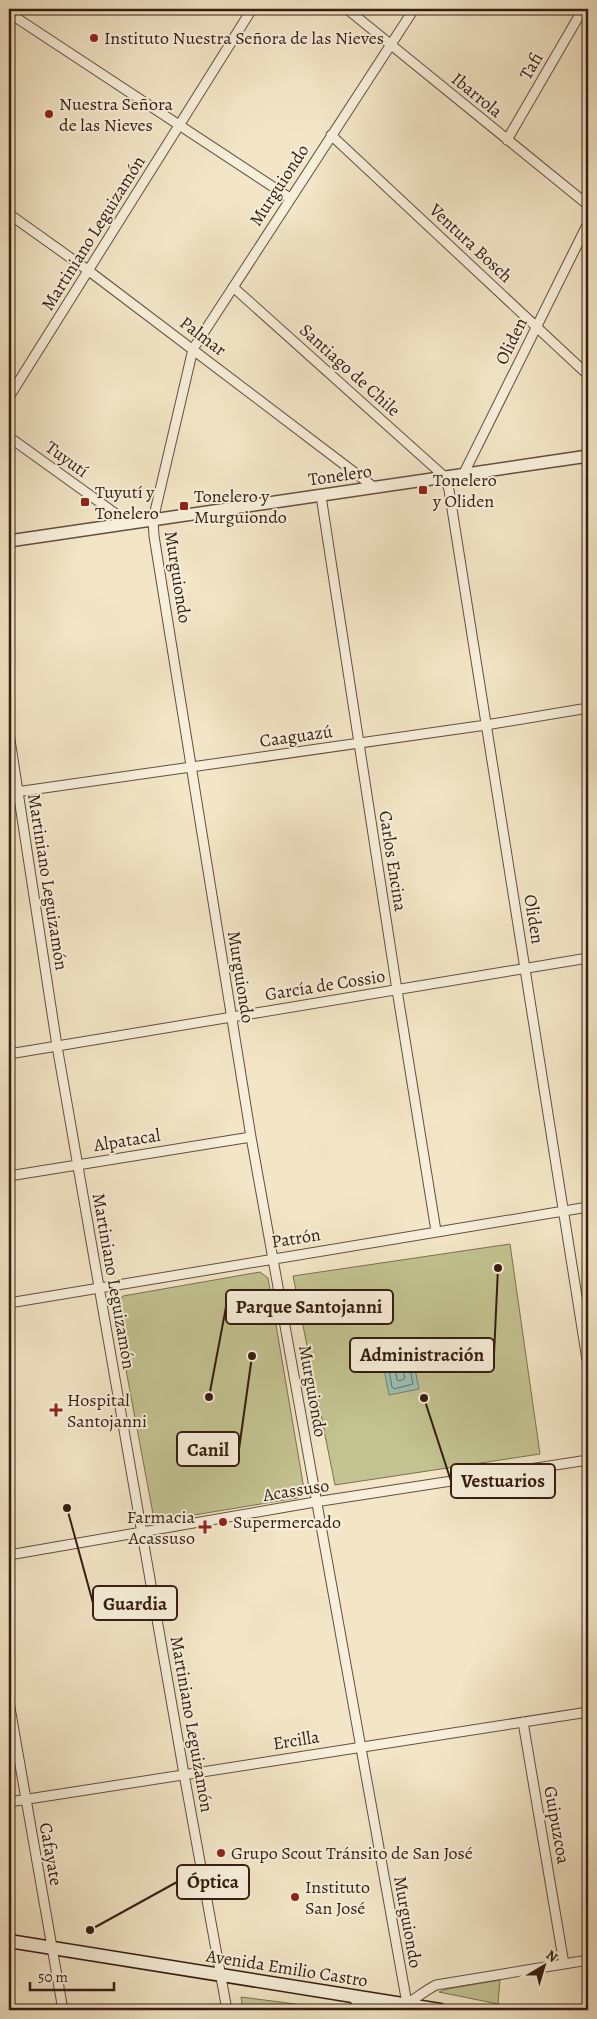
<svg xmlns="http://www.w3.org/2000/svg" width="597" height="2019" viewBox="0 0 597 2019" font-family="Alegreya,serif">
  <rect width="100%" height="100%" fill="#f2e6c6"/>
  <filter id="stains"><feTurbulence type="fractalNoise" baseFrequency=".004" numOctaves="4"/><feColorMatrix values="0 0 0 0 .2 0 0 0 0 .09 0 0 0 0 .02 0 0 0 .5 -.17"/></filter>
  <radialGradient id="worn" r=".72"><stop offset=".6" stop-color="#630" stop-opacity="0"/><stop offset="1" stop-color="#630" stop-opacity=".3"/></radialGradient>
  <path fill="#c2c390" stroke="#7b7050" d="M510,1244L540,1454L335,1485L293,1276Z
    M260,1272L268,1278L304,1489L302,1495L297,1498L164,1520L157,1519L153,1514L114,1306L123,1296Z
    M500,1980L498,2004L439,1992L447,1989Z
    M241,1997L311,2006L314,2010H243Z"/>
  <path fill="#9bc0b3" stroke="#727e72" d="M410,1344L419,1389L389,1395L380,1349Z"/>
  <g fill="none" stroke-linecap="round" stroke-linejoin="round">
    <path stroke="#686e62" stroke-width="1" d="M404,1350L407,1352L413,1384L394,1389L392,1387L386,1355Z
      M400,1357L405,1378L400,1381L397,1380L394,1360L395,1358Z"/>
    <defs>
      <path id="minor" d="M347,9L588,205
        M9,13L290,198
        M331,135L588,375
        M507,140L583,9
        M9,214L89,271L375,488
        M233,287L445,477L449,490L588,1366
        M9,397L252,9
        M9,437L130,524
        M463,475L588,223
        M321,496L397,990L436,1231
        M9,733L57,1046L184,1774L227,2010
        M9,793L486,725L588,708
        M9,1054L588,958
        M9,1176L251,1137
        M9,1303L588,1207
        M9,1555L315,1502L588,1460
        M9,1702L63,2010
        M523,1722L564,1964
        M9,1802L588,1712
        M408,2009L251,1137L154,536L153,520L193,349L414,9
        M397,2010C411,2003 422,1992 436,1985L588,1960"/>
      <path id="tertiary" d="M9,541L588,456"/>
      <path id="secondary" d="M9,1941L440,2010
        M354,1997L362,2004L364,2010"/>
    </defs>
    <use href="#minor" stroke="#644e3e" stroke-width="11"/>
    <use href="#tertiary" stroke="#644e3e" stroke-width="14"/>
    <use href="#secondary" stroke="#341c10" stroke-width="15"/>
    <use href="#minor" stroke="#f7efda" stroke-width="9"/>
    <use href="#tertiary" stroke="#f7efda" stroke-width="11"/>
    <use href="#secondary" stroke="#f7efda" stroke-width="12"/>
  </g>
  <g fill="#8f2418" stroke="#f7efda" stroke-width="2">
    <circle cx="94" cy="38" r="5"/>
    <circle cx="49" cy="114" r="5"/>
    <rect x="418" y="485" width="10" height="10" rx="2.5"/>
    <rect x="80" y="497" width="10" height="10" rx="2.5"/>
    <rect x="179" y="501" width="10" height="10" rx="2.5"/>
    <path d="M53.5 1402.5h5v5h5v5h-5v5h-5v-5h-5v-5h5z"/>
    <circle cx="223" cy="1522" r="5"/>
    <path d="M202.5 1519.5h5v5h5v5h-5v5h-5v-5h-5v-5h5z"/>
    <circle cx="221" cy="1853" r="5"/>
    <circle cx="295" cy="1897" r="5"/>
  </g>
  <g text-anchor="middle" stroke-width="4" stroke-linejoin="round" paint-order="stroke">
    <g font-size="18" fill="#341c10" stroke="#f7efda" text-anchor="start">
      <text x="104" y="44">Instituto Nuestra Señora de las Nieves</text>
      <text x="59" y="110">Nuestra Señora<tspan x="59" dy="21">de las Nieves</tspan></text>
      <text x="433" y="486">Tonelero<tspan x="433" dy="21">y Oliden</tspan></text>
      <text x="95" y="498">Tuyutí y<tspan x="95" dy="21">Tonelero</tspan></text>
      <text x="194" y="502">Tonelero y<tspan x="194" dy="21">Murguiondo</tspan></text>
      <text x="67" y="1406">Hospital<tspan x="67" dy="21">Santojanni</tspan></text>
      <text x="195" y="1523" text-anchor="end">Farmacia<tspan x="195" dy="21">Acassuso</tspan></text>
      <text x="233" y="1528">Supermercado</text>
      <text x="231" y="1859">Grupo Scout Tránsito de San José</text>
      <text x="305" y="1893">Instituto<tspan x="305" dy="21">San José</tspan></text>
    </g>
    <g font-size="18" fill="#341c10" stroke="#f7efda">
      <text transform="translate(531 66) rotate(-60)" y="6">Tafi</text>
      <text transform="translate(477 95) rotate(39)" y="6">Ibarrola</text>
      <text transform="translate(279 185) rotate(-57)" y="6">Murguiondo</text>
      <text transform="translate(93 233) rotate(-58)" y="6">Martiniano Leguizamón</text>
      <text transform="translate(471 243) rotate(43)" y="6">Ventura Bosch</text>
      <text transform="translate(203 336) rotate(37)" y="6">Palmar</text>
      <text transform="translate(511 341) rotate(-64)" y="6">Oliden</text>
      <text transform="translate(350 370) rotate(42)" y="6">Santiago de Chile</text>
      <text transform="translate(67 459) rotate(36)" y="6">Tuyutí</text>
      <text transform="translate(340 475) rotate(-8)" y="6">Tonelero</text>
      <text transform="translate(178 577) rotate(81)" y="6">Murguiondo</text>
      <text transform="translate(296 736) rotate(-8)" y="6">Caaguazú</text>
      <text transform="translate(393 861) rotate(81)" y="6">Carlos Encina</text>
      <text transform="translate(48 882) rotate(81)" y="6">Martiniano Leguizamón</text>
      <text transform="translate(534 919) rotate(81)" y="6">Oliden</text>
      <text transform="translate(241 977) rotate(81)" y="6">Murguiondo</text>
      <text transform="translate(325 985) rotate(-9)" y="6">García de Cossio</text>
      <text transform="translate(127 1140) rotate(-9)" y="6">Alpatacal</text>
      <text transform="translate(296 1238) rotate(-9)" y="6">Patrón</text>
      <text transform="translate(114 1281) rotate(80)" y="6">Martiniano Leguizamón</text>
      <text transform="translate(313 1391) rotate(80)" y="6">Murguiondo</text>
      <text transform="translate(296 1490) rotate(-9)" y="6">Acassuso</text>
      <text transform="translate(192 1724) rotate(80)" y="6">Martiniano Leguizamón</text>
      <text transform="translate(296 1740) rotate(-9)" y="6">Ercilla</text>
      <text transform="translate(557 1825) rotate(80)" y="6">Guipuzcoa</text>
      <text transform="translate(51 1854) rotate(80)" y="6">Cafayate</text>
      <text transform="translate(408 1922) rotate(80)" y="6">Murguiondo</text>
      <text transform="translate(287 1968) rotate(9)" y="6">Avenida Emilio Castro</text>
    </g>
  </g>
  <path fill="none" stroke="#341c10" stroke-width="2" d="M209 1397L226 1307M498 1268L494 1355M252 1356L239 1449M424 1398L451 1481M67 1508L93 1603M90 1930L177 1882"/>
  <g fill="#341c10" stroke="#f7efda" stroke-width="2">
    <circle cx="209" cy="1397" r="5"/>
    <circle cx="498" cy="1268" r="5"/>
    <circle cx="252" cy="1356" r="5"/>
    <circle cx="424" cy="1398" r="5"/>
    <circle cx="67" cy="1508" r="5"/>
    <circle cx="90" cy="1930" r="5"/>
  </g>
  <g fill="#f7efda" stroke="#341c10" stroke-width="2">
    <rect x="226" y="1290" width="167" height="34" rx="5"/>
    <rect x="350" y="1338" width="144" height="34" rx="5"/>
    <rect x="177" y="1432" width="62" height="34" rx="5"/>
    <rect x="451" y="1464" width="104" height="34" rx="5"/>
    <rect x="93" y="1586" width="84" height="34" rx="5"/>
    <rect x="177" y="1865" width="72" height="34" rx="5"/>
  </g>
  <g font-size="19" text-anchor="middle" font-weight="bold" fill="#341c10">
    <text x="309" y="1313">Parque Santojanni</text>
    <text x="422" y="1361">Administración</text>
    <text x="208" y="1456">Canil</text>
    <text x="503" y="1487">Vestuarios</text>
    <text x="135" y="1610">Guardia</text>
    <text x="213" y="1888">Óptica</text>
  </g>
  <rect width="597" height="2019" fill="none" stroke="#f2e6c6" stroke-width="30"/>
  <rect x="10" y="10" width="577" height="1999" fill="none" stroke="#341c10" stroke-width="2.5"/>
  <rect x="15" y="15" width="567" height="1989" fill="none" stroke="#341c10"/>
  <g transform="translate(544 1966) rotate(38)" stroke="#f7efda" stroke-width="4" paint-order="stroke">
  <path d="M0-4L9 19L0 12L-9 19Z" fill="#341c10"/>
  <text y="-8" font-size="14" font-weight="bold" text-anchor="middle" fill="#341c10">N</text>
  </g>
  <path d="M30 1982v8h84v-8" fill="none" stroke="#341c10" stroke-width="2.5"/>
  <text x="38" y="1982" font-size="15" fill="#341c10" stroke="#f7efda" stroke-width="4" paint-order="stroke">50 m</text>
  <rect width="100%" height="100%" filter="url(#stains)"/>
  <rect width="100%" height="100%" fill="url(#worn)"/>
</svg>
